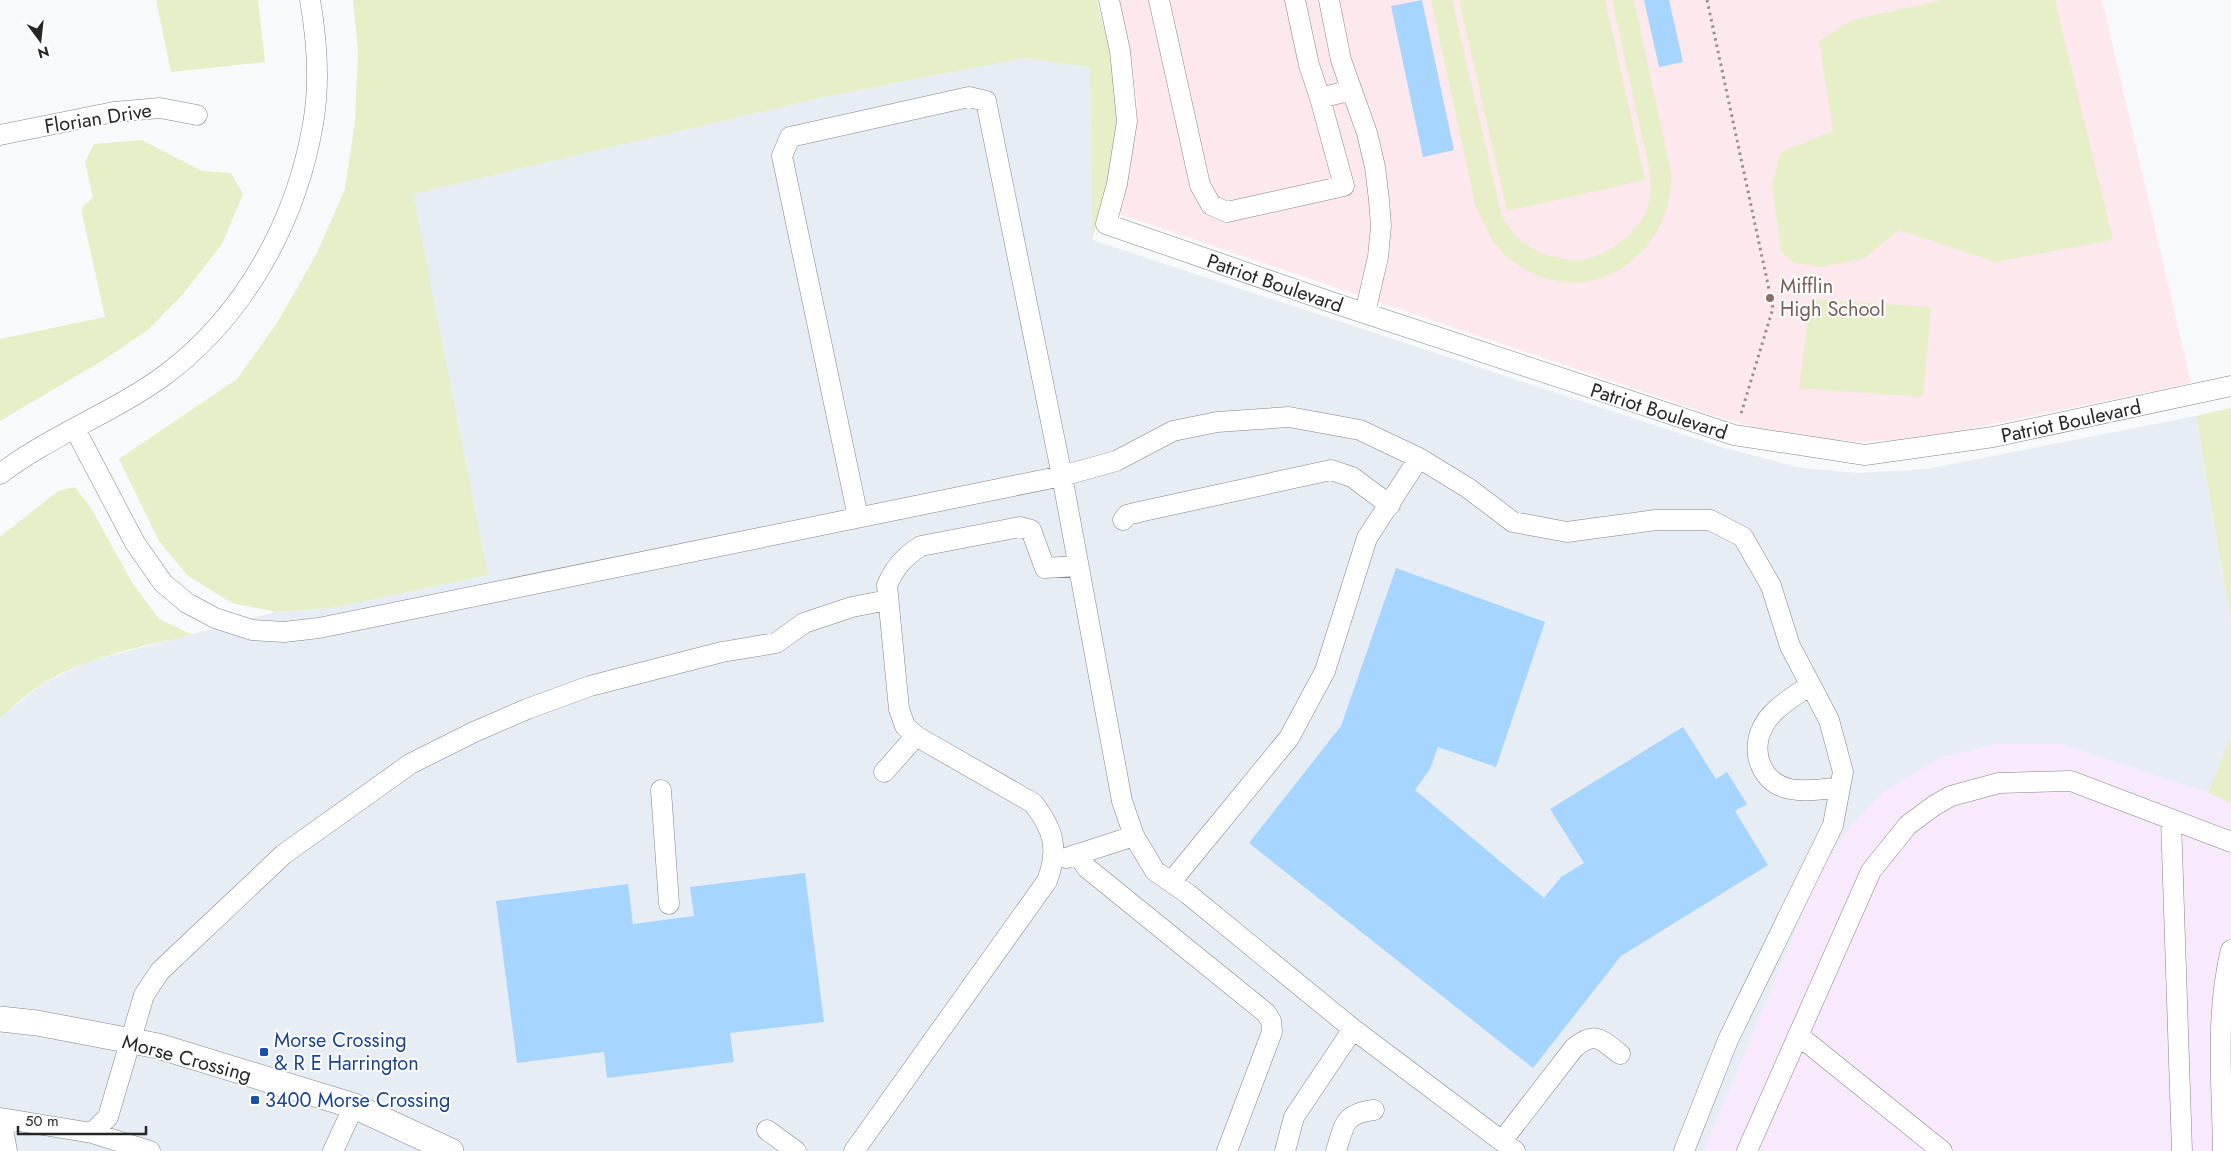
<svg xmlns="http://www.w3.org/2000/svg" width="2231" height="1151" viewBox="0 0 2231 1151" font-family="Jost,sans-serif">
  <rect width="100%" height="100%" fill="#f7f9fa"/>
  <path fill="#e6edf4" d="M1024,58L1090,67L1092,240L1721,447L1801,468L1858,473L1927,469L2196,416L2231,623V735L2208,793L2060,744H2000L1942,757L1819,875L1704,1151H0V718L41,685L88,662L276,612L332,608L488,575L412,194L824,97Z"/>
  <path fill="#f8e9fc" d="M1999,744H2060L2208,793L2231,803V1151H1704L1819,875L1847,830L1883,792L1942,757Z"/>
  <path fill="#fde8ee" d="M1117,0H2102L2191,383L1930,437L1862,442L1779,434L1715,416L1119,214L1136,134L1137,100L1131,61Z"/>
  <path fill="#e7efc8" d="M156,0H258L265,62L171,72Z
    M353,0H1097C1107,42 1120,85 1119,128C1118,166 1102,205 1092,240L1090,67L1024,58L824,97L413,194L488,575L332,608L276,612L232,603L188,576L159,541L119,459L237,379L277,323L316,255L345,189L355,121L358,51Z
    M1431,0H1452L1502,217C1520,246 1538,256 1573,260C1587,261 1604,254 1615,246C1630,236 1645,220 1649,202C1654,175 1644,145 1638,119C1629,79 1621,40 1612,0H1634L1671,172C1675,248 1599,309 1528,271C1518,265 1508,259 1500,250C1489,237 1482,221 1475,204Z
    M1459,0H1605L1645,180L1507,211Z
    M1942,0H2055L2113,240L1995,262L1899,230L1865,258L1822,267L1794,263L1781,252L1772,184L1781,152L1833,131L1819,41L1852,20Z
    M142,140L202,171L231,173L243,194L222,244L183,294L148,330L105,359L0,421V339L105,317L81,209L93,197L85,162L94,144Z
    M1810,299L1931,307L1923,397L1799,388Z
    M2231,408V623L2196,416Z
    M75,487L91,508L133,584L159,619L193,635C141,646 88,657 42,684C27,693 14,707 0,718V537L58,491Z
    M2231,735V803L2208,793Z"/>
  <path fill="#a6d5ff" d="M1422,0L1454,150L1423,157L1391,6Z
    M1644,0H1669L1683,62L1659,67Z
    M1396,568L1545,622L1496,767L1438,747L1430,769L1415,790L1544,898L1561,877L1584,863L1550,809L1683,727L1716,779L1727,772L1747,804L1735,811L1768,865L1621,956L1533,1068L1249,843L1341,726Z
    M805,873L824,1022L730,1033L734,1062L607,1078L604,1052L517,1063L496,901L628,884L633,924L694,916L690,887Z"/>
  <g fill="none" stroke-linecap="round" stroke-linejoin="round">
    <defs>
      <path id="minor" d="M1109,0L1120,51L1127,121L1117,184L1106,224L1334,303L1734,435L1865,455L1993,437L2231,386
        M1159,0L1200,185L1211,205L1227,212L1344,186L1320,98L1352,90
        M1295,0L1309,65L1320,98
        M1329,0L1341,60L1367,133L1375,167L1379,200L1381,226L1378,257L1365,313
        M0,135L114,112L160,108L197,115
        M75,429L135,543L163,583L187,603L215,618L252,630L284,632L319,628L1062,476L1116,461L1173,431L1217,422L1289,417L1360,430L1419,458L1468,488L1513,522L1567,532L1656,520H1710L1743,537L1771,586L1790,646L1829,720L1843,772L1833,825L1728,1040L1684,1151
        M0,474C51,435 113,413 165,375C245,315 296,222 313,124C320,84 317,40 310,0
        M858,517L782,156L790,137L969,97L986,101L1062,476L1122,801L1134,836L1155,871L1188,894L1353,1029L1515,1151
        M1123,520L1127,515L1139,512L1331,470L1352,477L1390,505
        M1810,685C1794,697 1770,709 1762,729C1757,738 1756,753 1760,763C1773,798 1810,791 1840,787
        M884,772L916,736
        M661,790L669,904
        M2171,819L2182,1151
        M1077,854L1087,868L1266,1013L1271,1021L1272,1032L1227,1151
        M1066,858L1134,836
        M1171,882L1289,738L1325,671L1367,538L1419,458
        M1798,1035L1942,1151
        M767,1130L796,1151
        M1502,1141L1574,1048C1596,1030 1601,1040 1620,1054
        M7,1151L1,1118L92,1133
        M150,1151L92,1133L108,1117L144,995L160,971L284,854L410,764L474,732L527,709L590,686L722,652L776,643L804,623L852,607L888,600
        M333,1151L354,1106
        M854,1151L1047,881C1059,849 1054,830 1033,803L916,736L905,726L899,709L887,585C895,567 904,557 921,546L1020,527L1031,530L1045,568L1078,566
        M1285,1151L1294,1117L1353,1029
        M1336,1151C1345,1124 1343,1114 1374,1110
        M1747,1151L1871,871L1908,825L1935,805L1951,796L1999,783L2071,781L2231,842
        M2223,1151C2222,1085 2215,1014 2231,950"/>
      <path id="major" d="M0,1019L37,1023L158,1046L354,1106L451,1151"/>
    </defs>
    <use href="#minor" stroke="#828485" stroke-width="21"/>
    <use href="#major" stroke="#828485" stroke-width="26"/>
    <path stroke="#919293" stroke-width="3" stroke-dasharray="2.5 4" stroke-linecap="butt" d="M1707,0L1773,308L1740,417"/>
    <use href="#minor" stroke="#fff" stroke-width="20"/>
    <use href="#major" stroke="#fff" stroke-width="25"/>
  </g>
  <circle fill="#8d6e63" stroke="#fff" stroke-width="2" cx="1770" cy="298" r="5"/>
  <g fill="#1a4fb4" stroke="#fff" stroke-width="2">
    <rect x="259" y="1047" width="10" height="10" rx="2.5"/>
    <rect x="250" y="1095" width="10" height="10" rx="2.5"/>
  </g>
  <g text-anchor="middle" stroke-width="4" stroke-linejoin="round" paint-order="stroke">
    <g font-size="20" fill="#262627" stroke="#fff">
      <text transform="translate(98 118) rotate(-9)" y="7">Florian Drive</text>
      <text transform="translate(1275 283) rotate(19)" y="7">Patriot Boulevard</text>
      <text transform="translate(1659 411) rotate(18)" y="7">Patriot Boulevard</text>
      <text transform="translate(2071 421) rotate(-12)" y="7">Patriot Boulevard</text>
      <text transform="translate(187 1058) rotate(15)" y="7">Morse Crossing</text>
    </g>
    <g font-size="20" fill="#785e54" stroke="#fff" text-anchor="start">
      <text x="1780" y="293">Mifflin<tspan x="1780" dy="23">High School</tspan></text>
    </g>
    <g font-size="20" fill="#164399" stroke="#fff" text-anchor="start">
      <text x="274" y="1047">Morse Crossing<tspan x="274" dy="23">&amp; R E Harrington</tspan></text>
      <text x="265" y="1107">3400 Morse Crossing</text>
    </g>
  </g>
  <g transform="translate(40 40) rotate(165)" stroke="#ffffff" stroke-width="4" paint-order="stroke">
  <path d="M0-4L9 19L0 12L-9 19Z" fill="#262627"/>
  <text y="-8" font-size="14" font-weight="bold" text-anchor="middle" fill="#262627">N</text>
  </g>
  <path d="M18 1126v8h128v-8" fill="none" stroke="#262627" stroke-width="2.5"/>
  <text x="25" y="1126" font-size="15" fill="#262627" stroke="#ffffff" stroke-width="4" paint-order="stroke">50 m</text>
</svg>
